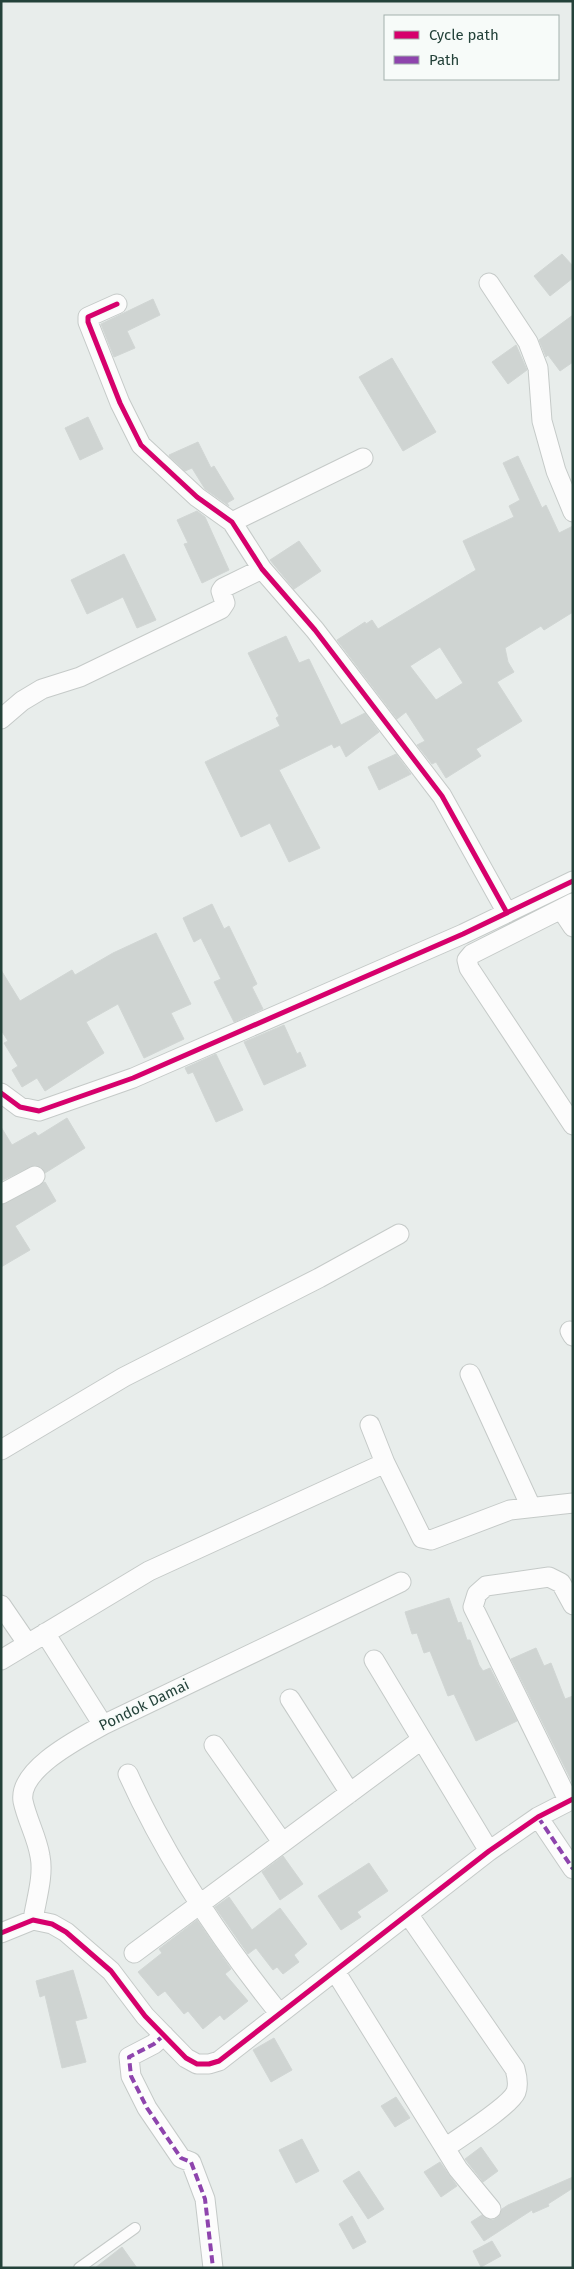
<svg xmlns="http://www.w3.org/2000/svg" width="574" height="2269" viewBox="0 0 574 2269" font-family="'Fira Sans',sans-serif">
  <rect width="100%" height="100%" fill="#e8edeb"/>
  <path fill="#cfd4d2" stroke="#d1d6d4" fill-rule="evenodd" d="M562,254L573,266V278L550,296L534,276Z
    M153,299L160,315L127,331L135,348L114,357L101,324Z
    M573,315V362L560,371L548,355L546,357L539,340Z
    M516,345L527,370L508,384L492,362Z
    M392,358L436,432L403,451L359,377Z
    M88,417L103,449L80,460L65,428Z
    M198,442L211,468L214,466L234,499L227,503L229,506L205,489L192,468L185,471L170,457L169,455Z
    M518,456L542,508L546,505L559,533L573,526V612L544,630L541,626L505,648L508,662L514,672L497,682L522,721L476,749L481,756L446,778L436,762L432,764L417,745L425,741L406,712L397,719L337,640L365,622L366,624L372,620L378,629L476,570L463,541L514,517L509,506L520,500L503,463ZM440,647L463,683L436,700L410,666Z
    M197,511L205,517L229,570L202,583L184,544L188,543L177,520Z
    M299,541L321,571L294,589L270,560Z
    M124,554L156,620L137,628L123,597L87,614L71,580Z
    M286,636L299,663L309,659L341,725L365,713L379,732L346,757L340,745L334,748L332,744L279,770L320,848L289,862L270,823L241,837L205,762L280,726L276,718L279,716L248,653Z
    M396,754L411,774L379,790L368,767Z
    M212,904L224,929L229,926L257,984L252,987L263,1009L234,1022L214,982L221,979L201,938L194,942L183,918Z
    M156,933L191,1004L171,1013L184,1039L144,1058L118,1004L86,1022L104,1053L45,1091L37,1078L22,1087L12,1070L18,1066L4,1043L8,1041L1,1030V970L20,1001L72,970L75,975L113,953Z
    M284,1025L297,1054L300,1052L306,1066L264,1085L244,1042Z
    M216,1054L243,1110L216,1122L193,1072L188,1074L185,1068Z
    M67,1118L85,1148L45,1173L41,1167L35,1165L1,1181V1127L12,1145L35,1132L38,1136Z
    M45,1182L56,1201L15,1226L30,1250L1,1267V1205Z
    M449,1598L458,1623L461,1622L467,1640H470L479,1665L483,1671L490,1668L517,1721L476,1741L454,1694L448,1696L430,1651L424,1653L417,1633L412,1634L405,1612Z
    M536,1648L544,1666L551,1663L565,1699L573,1696V1784L511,1659Z
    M283,1856L303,1884L280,1900L262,1872Z
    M369,1863L388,1891L357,1912L361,1917L341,1930L318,1896Z
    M229,1897L252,1930L280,1908L307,1944L294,1955L299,1962L283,1974L277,1967L273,1970L256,1948L248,1954L215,1907Z
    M197,1920L231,1969L225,1974L248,2001L224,2020L220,2015L203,2029L188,2011L184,2014L165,1991L158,1996L138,1972L162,1953L159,1949Z
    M73,1970L87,2018L75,2021L86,2062L62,2068L45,1995L40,1997L36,1981Z
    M274,2038L292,2070L271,2082L253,2050Z
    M396,2097L410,2118L395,2127L381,2106Z
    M302,2139L319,2171L296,2183L279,2150Z
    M481,2147L498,2171L483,2182L465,2159Z
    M440,2162L457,2186L441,2197L424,2172Z
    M359,2171L384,2209L368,2219L343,2181Z
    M573,2177V2188L548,2204L549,2206L533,2213L532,2210L484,2241L471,2222L482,2215L487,2219L493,2220L498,2217L502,2209L508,2205Z
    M352,2216L366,2242L353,2249L339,2224Z
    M492,2241L501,2256L481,2267L473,2251Z
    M122,2247L137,2268H95Z"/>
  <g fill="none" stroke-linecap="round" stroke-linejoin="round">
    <defs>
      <path id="lane" d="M79,2268L135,2228"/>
      <path id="street" d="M489,283L528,342L538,368L542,421L556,471L573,512
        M117,304L88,317V322L120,403L141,445L197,497L232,522L262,569L315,630L442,796L507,913
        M232,522L363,458
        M1,719L22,701L42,689L80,677L221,609L225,603L221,591L223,588L262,569
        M573,903L472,954L467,960L469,968L573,1125
        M561,909L573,927
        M1,1093L20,1107L39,1111L133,1078L463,934L573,881
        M1,1194L35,1176
        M570,1331L573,1336
        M470,1374L531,1507
        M370,1425L385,1463L422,1538L431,1540L510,1510L573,1503
        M1,1450L124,1377L319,1278L399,1234
        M1,1605L27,1643
        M45,1633L103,1725
        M1,1660L149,1571L385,1463
        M374,1660L489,1851
        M290,1699L350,1793
        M214,1745L282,1842
        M128,1774C166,1858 221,1941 279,2013
        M568,1800L473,1607L477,1594L486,1586L549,1577L561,1583L573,1605
        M538,1817L573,1869
        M408,1914L515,2069C517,2076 519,2084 516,2092C510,2106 459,2138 445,2148
        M33,1920C36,1900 44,1876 40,1856C37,1837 27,1820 23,1801C18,1769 80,1738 103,1725L401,1582
        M1,1933L33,1920L52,1924L66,1932L111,1971L145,2016L186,2058L197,2064H209L219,2061L489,1851L538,1817L573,1799
        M134,1953L421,1740
        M335,1971L458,2169L491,2209
        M164,2035L154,2044L129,2057L131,2076L147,2108L181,2158L191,2162L205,2199L213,2268"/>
    </defs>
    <use href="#lane" stroke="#c5cac8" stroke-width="12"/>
    <use href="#street" stroke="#c5cac8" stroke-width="21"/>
    <use href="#lane" stroke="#fcfcfc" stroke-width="10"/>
    <use href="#street" stroke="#fcfcfc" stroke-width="19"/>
    <path stroke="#8e44ad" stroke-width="4" stroke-dasharray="8 4" stroke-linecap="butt" d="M538,1817L573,1869
      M164,2035L154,2044L129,2057L131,2076L147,2108L181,2158L191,2162L205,2199L213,2268"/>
    <defs>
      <path id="cycleway" d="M117,304L88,317V322L120,403L141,445L197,497L232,522L262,569L315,630L442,796L507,913
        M1,1093L20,1107L39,1111L133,1078L463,934L573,881
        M1,1933L33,1920L52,1924L66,1932L111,1971L145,2016L186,2058L197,2064H209L219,2061L489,1851L538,1817L573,1799"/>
    </defs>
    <use href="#cycleway" stroke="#f7fbf9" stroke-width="8"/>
    <use href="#cycleway" stroke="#d6006c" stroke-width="5"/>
  </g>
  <g text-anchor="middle" stroke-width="4" stroke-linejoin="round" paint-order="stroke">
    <g font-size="15" fill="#24423a" stroke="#f7fbf9">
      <text transform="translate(144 1705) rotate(-26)" y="5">Pondok Damai</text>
    </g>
  </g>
  <rect width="574" height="2269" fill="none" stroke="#24423a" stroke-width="5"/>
  <rect x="384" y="15" width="175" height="65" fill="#f7fbf9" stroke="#a3b1ad"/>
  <rect x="394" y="31" width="25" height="8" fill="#d6006c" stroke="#a3b1ad"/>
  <text x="429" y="40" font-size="15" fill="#24423a">Cycle path</text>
  <rect x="394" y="56" width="25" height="8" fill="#8e44ad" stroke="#a3b1ad"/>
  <text x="429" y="65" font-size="15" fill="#24423a">Path</text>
</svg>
